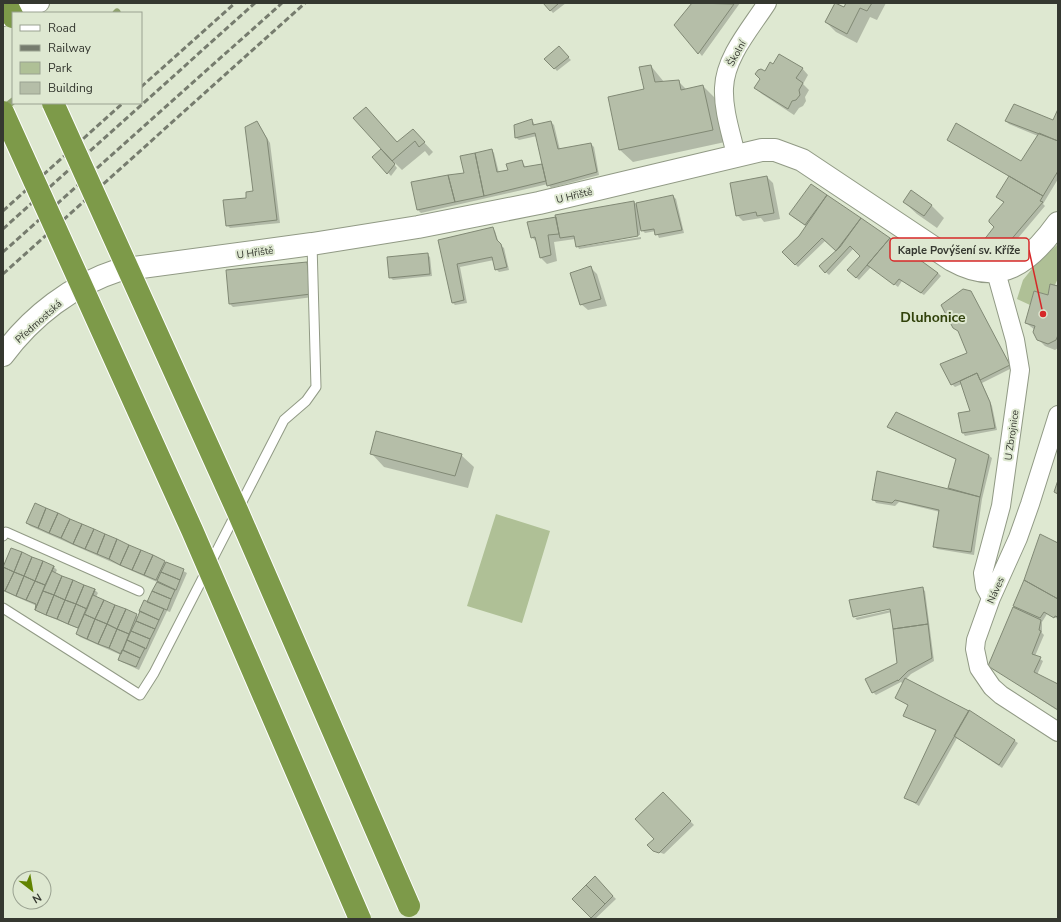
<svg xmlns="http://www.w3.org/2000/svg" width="1061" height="922" viewBox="0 0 1061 922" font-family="'Nunito Sans',sans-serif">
  <rect width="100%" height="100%" fill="#dee8d1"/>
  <path fill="#afc096" d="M1058,244V278L1055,285L1050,284L1048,295L1034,291L1030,305L1017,299L1023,280L1035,265Z
    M496,514L550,531L522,623L467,606Z"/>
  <path fill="#0003" d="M544,3H566L553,13Z
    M693,3H740L702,56L676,25Z
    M842,3H886L877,20L870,17L857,43L836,32L826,22L844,8L846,5Z
    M559,48L571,60L557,71L546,59Z
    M651,66L664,82L678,81L687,90L703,86L716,99L725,142L633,162L620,150L609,98L645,90Z
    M802,68L808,75L803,84L809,90L805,97L806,101L803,106L799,108L794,115L762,94L755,88L765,73Z
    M366,108L398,143L422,140L433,152L429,156L425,151L402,170L395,163L394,164L397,168L391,176L374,157L382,149Z
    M1058,111V179L1043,204L1045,206L1002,257L981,245L995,227L1004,203L997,197L1010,177L948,140L1021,162L1038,136L1009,124L1006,121H1054Z
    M532,120L535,125L551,122L554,125L560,150L591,144L594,147L599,175L551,188L548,184L421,213L418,210L465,174L492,150L494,153L499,173L509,171L522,161L526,168L543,165L537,136L519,140L516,138Z
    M257,122L270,143L280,223L230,228L227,225L247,198L254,192Z
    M767,177L773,183L780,219L764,222L761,218L743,221L737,215Z
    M811,185L938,273L941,276L924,295L902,281L898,287L871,267L859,280L848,270L862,256L854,248L829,275L820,267L838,251L825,241L798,267L783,252L807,227L793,217Z
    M673,196L676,199L684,233L659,238L656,231L645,233L640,228V235L577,245V247L575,239L554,242L557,261L547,264L541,258L538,244L532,237L634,202L638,206Z
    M904,202L931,205L944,218L937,228L917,214Z
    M492,228L495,231L499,244L504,248L509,270L499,272L496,269L494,260L460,267L467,303L455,305L452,302L439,240Z
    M641,237V239L579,249L578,247Z
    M427,254L430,257L432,276L393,280L390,277Z
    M307,263L310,266L313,297L233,307L230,304Z
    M590,267L597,274L607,306L588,310L581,304Z
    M1058,287V348L1055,350L1045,346L1038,339L1035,330L1026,323L1048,296Z
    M970,292L1012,368L982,383L992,406L997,430L965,436L963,433L971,412L962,384L955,387L952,384L969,353Z
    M888,427L988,455L992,458L982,499L974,555L937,549L934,546L940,512L899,502L895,506L876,503L874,500L878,472L949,489L957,460Z
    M372,454L461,455L474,467L468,488L384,467Z
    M27,523L164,561L187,573L170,612L167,611L139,670L122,662L119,659L121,655L80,637L77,634L79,629L38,612L35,609L37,606L3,591V568L11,549L54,567L57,570L55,574L95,590L98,593L96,597L138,617L148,603L157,582L30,526Z
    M1058,544V619L1047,614L1042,622V633L1044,635L1035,656L1043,661L1037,675L1058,686V711L990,666L1025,580Z
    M922,588L925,591L934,661L911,674L905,680L969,711L1018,743L1002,768L957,738L919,806L905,797L936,731L904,716L909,706L897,698L903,684L901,682L876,695L873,692L898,663L892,612L857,620L855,618L895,609V607L855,616V618L850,601Z
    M663,794L694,825L664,854L653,850Z
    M595,878L616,899L595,919H593L573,899Z"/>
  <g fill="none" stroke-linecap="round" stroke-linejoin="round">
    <path stroke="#91a470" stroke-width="7" d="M116,13L117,12
      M3,109L13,101"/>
  </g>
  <path fill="#b5bea8" stroke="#818975" d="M543,3H559L550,11Z
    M692,3L734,4L698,54L674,25Z
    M835,3L844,7L846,3H872L867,11L860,8L847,34L825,22Z
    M559,46L569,57L554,69L544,59Z
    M779,54L803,68L796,78L803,83L799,90L800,95L796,100L792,101L788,109L754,88L760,79L755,74L758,70L761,69L765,71L770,62L773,64Z
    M651,65L655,82L679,80L681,90L703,85L713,130L619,150L608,97L644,89L639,67Z
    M1014,104L1053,120L1058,109V141L1005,121Z
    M366,107L397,142L413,129L425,142L419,147L415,141L392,161L353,118Z
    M532,119L533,125L551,121L558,149L591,143L597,172L547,186L535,133L515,138L514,125Z
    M257,121L267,139L277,220L226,226L223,200L246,198V192L253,191L245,127Z
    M956,123L1021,161L1039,133L1058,141V171L1043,196L947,140Z
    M381,149L395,164L387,174L372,157Z
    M492,149L497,172L508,170L506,164L522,160L524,167L542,164L546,181L484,196L475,153Z
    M475,153L484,196L455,202L448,175L464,173L460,156Z
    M448,175L455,202L417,210L411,182Z
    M767,176L774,213L757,216L756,212L736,216L730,183Z
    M1009,176L1043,196L1040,201L1043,202L998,255L980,245L994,227L989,222V220L1004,202L996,197Z
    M811,184L827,195L805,225L789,214Z
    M911,190L932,205L924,216L903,202Z
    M673,195L682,230L655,235L654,229L641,231L636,203Z
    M827,195L861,218L836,251L822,238L795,265L782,252L799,236Z
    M634,201L638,236L576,247L574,236L560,238L555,215Z
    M556,217L559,234L548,235L551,255L540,258L535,237L531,238L527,222Z
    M861,218L890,238L856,278L847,270L860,256L850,246L825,273L819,266L840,247Z
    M493,227L497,240L501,244L507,267L495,270L492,257L457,264L464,300L452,303L438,240Z
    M890,238L938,273L921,293L899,279L894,285L867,265Z
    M428,253L430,274L389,278L387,257Z
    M307,262L311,294L229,304L226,270Z
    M591,266L601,299L580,305L570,273Z
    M1050,284L1058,286V335L1056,340L1048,344L1037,340L1033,332L1035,326L1025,323L1034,291L1048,295Z
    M963,289L971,291L1010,365L980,380L977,373L951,385L940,364L967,353L958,331L953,328L941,305Z
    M977,373L990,402L995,428L962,433L958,413L970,411L960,381Z
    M896,412L989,455L980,497L948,488L956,459L887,427Z
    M376,431L462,454L455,476L370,454Z
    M877,471L980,497L971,552L933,547L939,510L895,500L892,503L872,500Z
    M1058,480V494L1054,492Z
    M35,503L46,508L38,528L26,523Z
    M46,508L58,513L49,533L38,528Z
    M58,513L70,519L61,538L49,533Z
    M70,519L82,524L73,544L61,538Z
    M82,524L94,529L85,549L73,544Z
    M94,529L105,534L97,554L85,549Z
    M105,534L117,539L109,559L97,554Z
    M1040,534L1058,543V599L1024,580Z
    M117,539L129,545L120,565L109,559Z
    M129,545L141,550L132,570L120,565Z
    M11,548L22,552L14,572L3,567Z
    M141,550L153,555L144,575L132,570Z
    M22,552L32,557L24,576L14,572Z
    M153,555L165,561L156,580L144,575Z
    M32,557L43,561L35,581L24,576Z
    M43,561L54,566L45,585L35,581Z
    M166,562L184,569L180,580L161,572Z
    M54,566L52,571L62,576L54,595L43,591Z
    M3,567L14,572L5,591L3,590Z
    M14,572L24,576L16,596L5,591Z
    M161,572L180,580L176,590L157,581Z
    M24,576L35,581L26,600L16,596Z
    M62,576L73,580L65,600L54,595Z
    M73,580L84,585L76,604L65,600Z
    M1024,580L1058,599V617L1055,616L1054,618L1044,612L1040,618L1013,606Z
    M35,581L45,585L35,610L36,604L26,600Z
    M157,582L175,590L171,599L152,591Z
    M84,585L95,589L87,609L76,604Z
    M923,587L928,624L893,629L890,609L853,617L849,600Z
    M95,589L93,595L104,600L95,619L84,614Z
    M43,591L54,595L46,615L35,610Z
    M152,591L171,599L167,610L147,602Z
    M54,595L65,600L57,619L46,615Z
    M65,600L76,604L68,624L57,619Z
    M104,600L115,605L107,624L95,619Z
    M144,600L164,609L159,620L139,611Z
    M76,604L87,609L78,628L68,624Z
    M115,605L126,609L117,629L107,624Z
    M1013,607L1041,620L1039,630L1041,631L1032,654L1041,657L1034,672L1058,684V710L988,666Z
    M126,609L137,614L129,634L117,629Z
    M140,611L159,620L155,629L136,621Z
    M84,614L95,619L87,639L76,634Z
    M95,619L107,624L98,644L87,639Z
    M136,621L155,629L150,639L131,631Z
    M107,624L117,629L109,648L98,644Z
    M928,624L932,658L908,671L898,681V680L872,693L865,679L897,663L893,629Z
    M117,629L129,634L121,654L109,648Z
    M131,631L150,639L146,649L127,640Z
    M127,640L145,648L140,658L123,650Z
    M122,650L140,658L136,667L118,660Z
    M905,678L969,711L916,803L904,798L936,730L903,716L908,705L895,698Z
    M969,710L1015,740L999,765L954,736Z
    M663,792L691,821L659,853L653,851L647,845L654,839L635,819Z
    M595,876L613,896L605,904L586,885Z
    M586,885L605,904L591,918L572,899Z"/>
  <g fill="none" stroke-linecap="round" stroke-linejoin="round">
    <defs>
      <path id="lane" d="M3,536L6,532L139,591
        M3,608L140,695L154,673L284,420L306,401L316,387L312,244"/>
      <path id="street" d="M3,17L40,3
        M736,155C731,133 723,110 724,88C725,57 751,28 767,3
        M1058,415L1030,504L1018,538L991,598L976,640L975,649L979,668L992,687L1001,695L1058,732
        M991,598L985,587L983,573L1001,506L1020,370L1015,340L996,272"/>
      <path id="secondary" d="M3,355C32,316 72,285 119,270L312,244L418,227L539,203L762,150H775L802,160L952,260C1000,287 1030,262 1058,223"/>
    </defs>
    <use href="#lane" stroke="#919a85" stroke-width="11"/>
    <use href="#street" stroke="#919a85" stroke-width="20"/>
    <use href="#secondary" stroke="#919a85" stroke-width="24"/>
    <use href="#lane" stroke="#fff" stroke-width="9"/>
    <use href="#street" stroke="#fff" stroke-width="18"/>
    <use href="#secondary" stroke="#fff" stroke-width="22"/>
    <path stroke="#767c6e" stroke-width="3" stroke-dasharray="6 3" stroke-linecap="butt" d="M141,87L235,3
      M3,211L123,103
      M3,229L255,3
      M3,252L282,3
      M3,274L305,3"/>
    <defs>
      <path id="highway-bridge" d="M6,3L13,17
        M53,103L237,510L409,906
        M3,112L192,530L360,919"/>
    </defs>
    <use href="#highway-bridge" stroke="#fff" stroke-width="24" stroke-linecap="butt"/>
    <use href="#highway-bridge" stroke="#7d9a49" stroke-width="22"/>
  </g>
  <g text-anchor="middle" stroke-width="4" stroke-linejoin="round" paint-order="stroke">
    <g font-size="10" fill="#353830" stroke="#dee8d1">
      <text transform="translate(736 53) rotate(-61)" y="4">Školní</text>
      <text transform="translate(574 195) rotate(-14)" y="4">U Hřiště</text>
      <text transform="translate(255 252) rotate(-8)" y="4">U Hřiště</text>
      <text transform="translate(38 321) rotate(-42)" y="4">Předmostská</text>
      <text transform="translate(1011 435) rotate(-82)" y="4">U Zbrojnice</text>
      <text transform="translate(995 590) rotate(-66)" y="4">Náves</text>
    </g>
    <g font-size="14" font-weight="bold" fill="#31420b" stroke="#dee8d1">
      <text x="933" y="322">Dluhonice</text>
    </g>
  </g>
  <path fill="none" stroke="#d62828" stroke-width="1.5" d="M1043 314L1029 250"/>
  <circle fill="#d62828" stroke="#dee8d1" stroke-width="1.5" cx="1043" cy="314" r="4"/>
  <rect fill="#dee8d1" stroke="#d62828" stroke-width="1.5" x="890" y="238" width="139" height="23" rx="4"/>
  <g font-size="11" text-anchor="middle" font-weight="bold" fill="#353830">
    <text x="959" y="254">Kaple Povýšení sv. Kříže</text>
  </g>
  <rect width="1061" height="922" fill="none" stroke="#353830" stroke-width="8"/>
  <rect x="12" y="12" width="130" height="92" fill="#dee8d1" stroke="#9aa291"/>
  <rect x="20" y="25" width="20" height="6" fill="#ffffff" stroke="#9aa291"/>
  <text x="48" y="32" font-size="12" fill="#353830">Road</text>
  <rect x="20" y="45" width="20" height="6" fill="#767c6e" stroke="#9aa291"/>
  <text x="48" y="52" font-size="12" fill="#353830">Railway</text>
  <rect x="20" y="62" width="20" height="12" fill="#afc096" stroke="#9aa291"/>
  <text x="48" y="72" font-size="12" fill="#353830">Park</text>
  <rect x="20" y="82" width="20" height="12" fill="#b5bea8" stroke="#9aa291"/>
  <text x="48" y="92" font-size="12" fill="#353830">Building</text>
  <g transform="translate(32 890) rotate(149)"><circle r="19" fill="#dee8d1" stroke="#9aa291"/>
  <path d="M0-3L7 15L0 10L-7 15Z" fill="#618300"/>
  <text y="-6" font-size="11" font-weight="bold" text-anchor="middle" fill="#353830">N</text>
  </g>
</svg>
